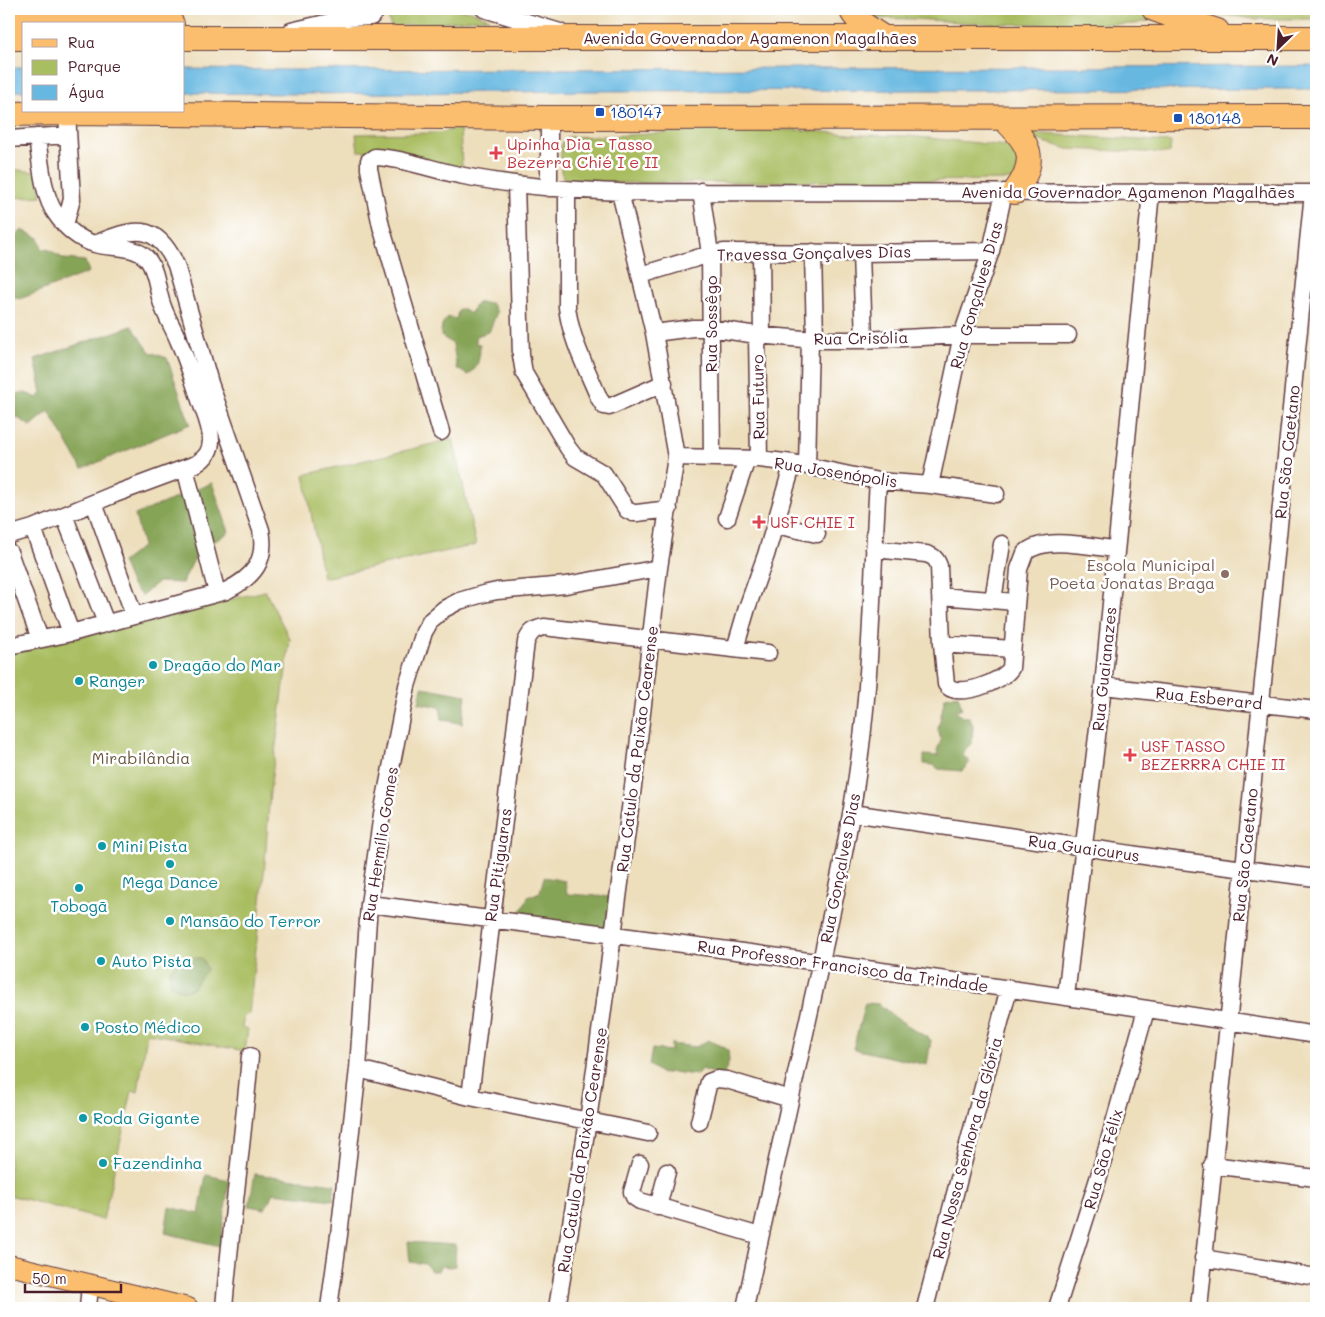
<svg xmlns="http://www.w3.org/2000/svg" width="1325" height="1317" viewBox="0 0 1325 1317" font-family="Mali,sans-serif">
  <rect width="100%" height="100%" fill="#fff"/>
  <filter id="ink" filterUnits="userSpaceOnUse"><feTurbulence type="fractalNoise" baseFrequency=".02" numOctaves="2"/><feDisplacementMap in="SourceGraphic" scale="10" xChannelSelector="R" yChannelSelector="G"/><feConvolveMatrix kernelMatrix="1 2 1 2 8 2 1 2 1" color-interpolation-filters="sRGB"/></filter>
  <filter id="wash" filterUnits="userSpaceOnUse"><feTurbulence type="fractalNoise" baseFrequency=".0096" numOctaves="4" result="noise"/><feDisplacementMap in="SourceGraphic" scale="20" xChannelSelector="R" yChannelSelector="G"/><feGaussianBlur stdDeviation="1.12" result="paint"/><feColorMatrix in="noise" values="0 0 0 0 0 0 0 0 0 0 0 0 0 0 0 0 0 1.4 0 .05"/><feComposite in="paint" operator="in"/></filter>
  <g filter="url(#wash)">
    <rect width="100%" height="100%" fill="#eddebc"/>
    <path fill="#a9bd61" stroke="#7a6e46" d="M387,9H455L471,11L489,18L391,27L386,12Z
      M860,9H1128L1154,19L1135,24H988L915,19L875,18L868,15Z
      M1186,9H1316V19H1253Z
      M460,127L462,167L429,166L383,151H358L356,134L440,133Z
      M708,130H799L861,135L908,136L1007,146L1021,155L1014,180L621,183L569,181L563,177L561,172V146L563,141L567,137L613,136Z
      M1028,133L1171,142L1170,153L1068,149L1031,138Z
      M9,169L37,172L42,196L9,198Z
      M453,439L476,545L323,578L304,475Z
      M265,591L290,639L270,791L265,863L249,1014L244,1015L242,1027L248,1029L245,1051L147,1033L138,1092L132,1091L103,1220L9,1195V654Z"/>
    <path fill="#86a457" stroke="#686241" d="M22,230L39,238L42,249L50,250L64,259L85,261L89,272L20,299L12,296L11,285L9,284V243Z
      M477,303H491L497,312L489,332L476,336V344H480C480,356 479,368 468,375L457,369L453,344L441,336C441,328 442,323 448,317L456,319L459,309H464L469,314Z
      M132,326L150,352L167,358L190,424L82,469L49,411L31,426L11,414L9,397L23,392L38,398L42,393L35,359Z
      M212,483L229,532L198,552L182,583L158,582L142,596L132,586L122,562L143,546L135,515Z
      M422,687L466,695L462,724L442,719L440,707L419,703Z
      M958,695L962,708L955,711L962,717H969L973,725L972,744L966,748L963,755L970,762L962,771L938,769L934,765L924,764V755L938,756L937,750L941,741L938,729L945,697Z
      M544,877L565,881L567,894L613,897L608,929L519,916L528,897L540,892Z
      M180,958H202L207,969L192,989L183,991L171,985L169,972Z
      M865,1003L879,1004L896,1018L931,1040L927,1065L853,1049Z
      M708,1040L722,1046L728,1050L729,1062L723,1076L701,1069L697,1075L672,1072L662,1074L649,1065L652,1049L671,1051V1044L696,1047Z
      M255,1174L335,1184L333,1200L273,1193L265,1209L249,1206Z
      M206,1175L229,1180L220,1246L165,1233L169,1207L199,1214Z
      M408,1242L456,1245L455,1266L449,1267L441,1266L438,1271H431L425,1264L410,1262Z"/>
    <path fill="#66b8e1" stroke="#586c86" d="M1316,66V89L593,91L304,94L184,93V69L294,70Z
      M9,67H24V91H9Z"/>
  </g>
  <g filter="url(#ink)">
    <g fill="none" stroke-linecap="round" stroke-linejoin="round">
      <defs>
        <path id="minor" d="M484,9L560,32
          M291,31L347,18L371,17L377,9
          M9,139L68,135
          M516,184L521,355L524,373L568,448L575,457L604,474L627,510L633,513H637L669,509
          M549,188V118
          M567,190V307C571,340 586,367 599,398L604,406L609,407L664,383
          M701,191L710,254L712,457
          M65,225L72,199L67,113
          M761,252L762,335
          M813,252L815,340
          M861,253L864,340
          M641,275L710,254L725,252L861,253L991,251
          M654,333L693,328H710L757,335L815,340H864L962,335H1068
          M757,335L759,459
          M441,432L381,226L369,169V161L375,157C404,158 435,171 464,176C516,186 568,190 620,192L1316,193
          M676,457L759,459L793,463L878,481L930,485L996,494
          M807,466L810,340
          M185,468L217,593
          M930,485L962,335L991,251L1004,192
          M94,503L134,615
          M64,515L106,623
          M727,518L747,459
          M775,525L817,534
          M33,528L71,633
          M9,535L33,528L115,494L196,464C206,458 211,451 211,440C211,427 205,414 201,403C194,383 188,362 179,342C174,329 166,317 162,304C157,290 157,272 148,260C135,244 112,249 95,244C79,240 65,227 56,214C43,197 40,159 37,137
          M874,549L926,554C933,556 936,558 939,566L942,644L946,684C955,700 1003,682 1011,668L1019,569L1025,553C1044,535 1091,547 1115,549
          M9,552L40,639
          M940,596L1016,602
          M993,600L1002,544
          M942,644L1012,649
          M9,646L71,633L226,591C254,577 267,561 261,530L210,383L176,265C156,221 133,228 95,244
          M735,649L747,608L766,555L793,463
          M1103,686L1316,710
          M852,813L1158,858L1316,878
          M369,904C685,943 1001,985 1316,1035
          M1066,996L1103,686L1151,192
          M358,1069L470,1097L648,1133
          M470,1097L526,642C530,632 534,629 544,627L768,653
          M699,1122L709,1082L717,1079L727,1080L790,1099
          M640,1164L632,1192L634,1197L640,1201L760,1236
          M1212,1165L1316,1178
          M658,1207L667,1172
          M1203,1258L1316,1277
          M88,1308L90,1285
          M224,1308C231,1224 243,1141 250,1056
          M329,1308L339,1235L358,1069L369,904L382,814L407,686L424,632L431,620L444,609L459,601L483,594L497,591L566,585L659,568
          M557,1308L588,1121L636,764L659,568L676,457L654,333L620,192
          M745,1308C766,1210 787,1113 809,1015C828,929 849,842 860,754C872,664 872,572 878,481
          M925,1308L1009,988
          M1057,1308L1098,1179L1146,1010
          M1199,1308L1313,193"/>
        <path id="major" d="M9,1265L188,1308"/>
        <path id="highway" d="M851,9C856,22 872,30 884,38
          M1154,9L1189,22L1217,31
          M9,15H65L172,24
          M9,38H24
          M184,38H1316
          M9,114L67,113L549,118L1316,117
          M1003,118C1030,144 1039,159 1015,192"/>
      </defs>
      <use href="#minor" stroke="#623c41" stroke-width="19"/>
      <use href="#major" stroke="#623c41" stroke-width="22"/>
      <use href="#highway" stroke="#623c41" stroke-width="26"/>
      <use href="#minor" stroke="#fff" stroke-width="16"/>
      <use href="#major" stroke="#fbbe6e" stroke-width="20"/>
      <use href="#highway" stroke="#fbbe6e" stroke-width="24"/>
    </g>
  </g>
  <g fill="#1a4fb4" stroke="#fff" stroke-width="2">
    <rect x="595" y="107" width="10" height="10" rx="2.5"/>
    <rect x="1173" y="113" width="10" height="10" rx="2.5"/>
  </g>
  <g fill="#e0444e" stroke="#fff" stroke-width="2">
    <path d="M493.5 145.5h5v5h5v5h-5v5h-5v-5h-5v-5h5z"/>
    <path d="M756.5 514.5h5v5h5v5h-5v5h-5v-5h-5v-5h5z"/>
    <path d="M1127.5 747.5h5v5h5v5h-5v5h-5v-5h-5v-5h5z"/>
  </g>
  <circle fill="#8d6e63" stroke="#fff" stroke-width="2" cx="1225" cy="574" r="5"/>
  <g fill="#0f9aa8" stroke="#fff" stroke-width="2">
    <circle cx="153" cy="665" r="5"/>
    <circle cx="79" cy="681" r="5"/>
    <circle cx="102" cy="846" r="5"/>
    <circle cx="170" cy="864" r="5"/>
    <circle cx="79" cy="888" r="5"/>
    <circle cx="170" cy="921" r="5"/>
    <circle cx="101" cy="961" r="5"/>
    <circle cx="85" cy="1027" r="5"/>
    <circle cx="83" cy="1118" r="5"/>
    <circle cx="103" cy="1163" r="5"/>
  </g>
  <g text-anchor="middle" stroke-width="5" stroke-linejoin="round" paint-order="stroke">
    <g font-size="16" fill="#4a1f2b" stroke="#fff">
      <text x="750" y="44">Avenida Governador Agamenon Magalhães</text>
      <text x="1128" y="198">Avenida Governador Agamenon Magalhães</text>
      <text transform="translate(814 253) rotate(-1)" y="6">Travessa Gonçalves Dias</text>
      <text transform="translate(976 295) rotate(-74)" y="6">Rua Gonçalves Dias</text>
      <text transform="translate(711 324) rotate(-90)" y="6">Rua Sossêgo</text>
      <text transform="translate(861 338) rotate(-1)" y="6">Rua Crisólia</text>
      <text transform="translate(758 397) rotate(-91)" y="6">Rua Futuro</text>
      <text transform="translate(1287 452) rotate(-84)" y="6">Rua São Caetano</text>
      <text transform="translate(836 472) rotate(9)" y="6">Rua Josenópolis</text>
      <text transform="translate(1104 669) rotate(-84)" y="6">Rua Guaianazes</text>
      <text transform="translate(1209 698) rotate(6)" y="6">Rua Esberard</text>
      <text transform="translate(637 749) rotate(-83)" y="6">Rua Catulo da Paixão Cearense</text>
      <text transform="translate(380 844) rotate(-81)" y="6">Rua Hermílio Gomes</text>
      <text transform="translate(1084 848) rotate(8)" y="6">Rua Guaicurus</text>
      <text transform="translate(1245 855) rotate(-84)" y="6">Rua São Caetano</text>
      <text transform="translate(498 865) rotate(-82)" y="6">Rua Pitiguaras</text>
      <text transform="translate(840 868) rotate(-79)" y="6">Rua Gonçalves Dias</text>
      <text transform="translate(843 966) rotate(8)" y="6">Rua Professor Francisco da Trindade</text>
      <text transform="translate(967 1148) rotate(-75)" y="6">Rua Nossa Senhora da Glória</text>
      <text transform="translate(582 1150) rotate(-81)" y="6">Rua Catulo da Paixão Cearense</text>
      <text transform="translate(1103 1159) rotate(-74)" y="6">Rua São Félix</text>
    </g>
    <g font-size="16" fill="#164399" stroke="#fff" text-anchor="start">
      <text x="610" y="118">180147</text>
      <text x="1188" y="124">180148</text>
    </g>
    <g font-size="16" fill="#be3a42" stroke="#fff" text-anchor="start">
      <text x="507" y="150">Upinha Dia - Tasso<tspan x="507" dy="18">Bezerra Chié I e II</tspan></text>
      <text x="770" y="528">USF CHIE I</text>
      <text x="1141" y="752">USF TASSO<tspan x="1141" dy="18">BEZERRRA CHIE II</tspan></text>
    </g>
    <g font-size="16" fill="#785e54" stroke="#fff" text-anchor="end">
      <text x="1215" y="571">Escola Municipal<tspan x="1215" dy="18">Poeta Jonatas Braga</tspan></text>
    </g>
    <g font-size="16" fill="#0d838f" stroke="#fff" text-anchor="start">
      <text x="163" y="671">Dragão do Mar</text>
      <text x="89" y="687">Ranger</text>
      <text x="112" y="852">Mini Pista</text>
      <text x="170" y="888" text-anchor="middle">Mega Dance</text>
      <text x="79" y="912" text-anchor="middle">Tobogã</text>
      <text x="180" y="927">Mansão do Terror</text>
      <text x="111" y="967">Auto Pista</text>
      <text x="95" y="1033">Posto Médico</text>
      <text x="93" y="1124">Roda Gigante</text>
      <text x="113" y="1169">Fazendinha</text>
    </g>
    <g font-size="16" fill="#6b563e" stroke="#fff">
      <text x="141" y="764">Mirabilândia</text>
    </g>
  </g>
  <rect width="1325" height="1317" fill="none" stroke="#fff" stroke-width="30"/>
  <rect x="22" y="22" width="162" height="90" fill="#ffffff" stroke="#b7a5aa"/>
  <rect x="32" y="39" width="25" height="8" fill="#fbbe6e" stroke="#b7a5aa"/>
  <text x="68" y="48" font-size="15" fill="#4a1f2b">Rua</text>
  <rect x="32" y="60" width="25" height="15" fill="#a9bd61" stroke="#b7a5aa"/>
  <text x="68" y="72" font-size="15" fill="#4a1f2b">Parque</text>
  <rect x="32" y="85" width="25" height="15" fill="#66b8e1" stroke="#b7a5aa"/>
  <text x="68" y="98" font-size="15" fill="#4a1f2b">Água</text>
  <g transform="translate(1278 48) rotate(205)" stroke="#ffffff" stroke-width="4" paint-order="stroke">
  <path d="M0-4L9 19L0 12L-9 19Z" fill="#4a1f2b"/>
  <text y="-8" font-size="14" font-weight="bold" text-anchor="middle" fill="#4a1f2b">N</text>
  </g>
  <path d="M25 1284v8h96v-8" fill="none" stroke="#4a1f2b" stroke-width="2.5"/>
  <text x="32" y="1284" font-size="15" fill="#4a1f2b" stroke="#ffffff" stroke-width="4" paint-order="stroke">50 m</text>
</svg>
